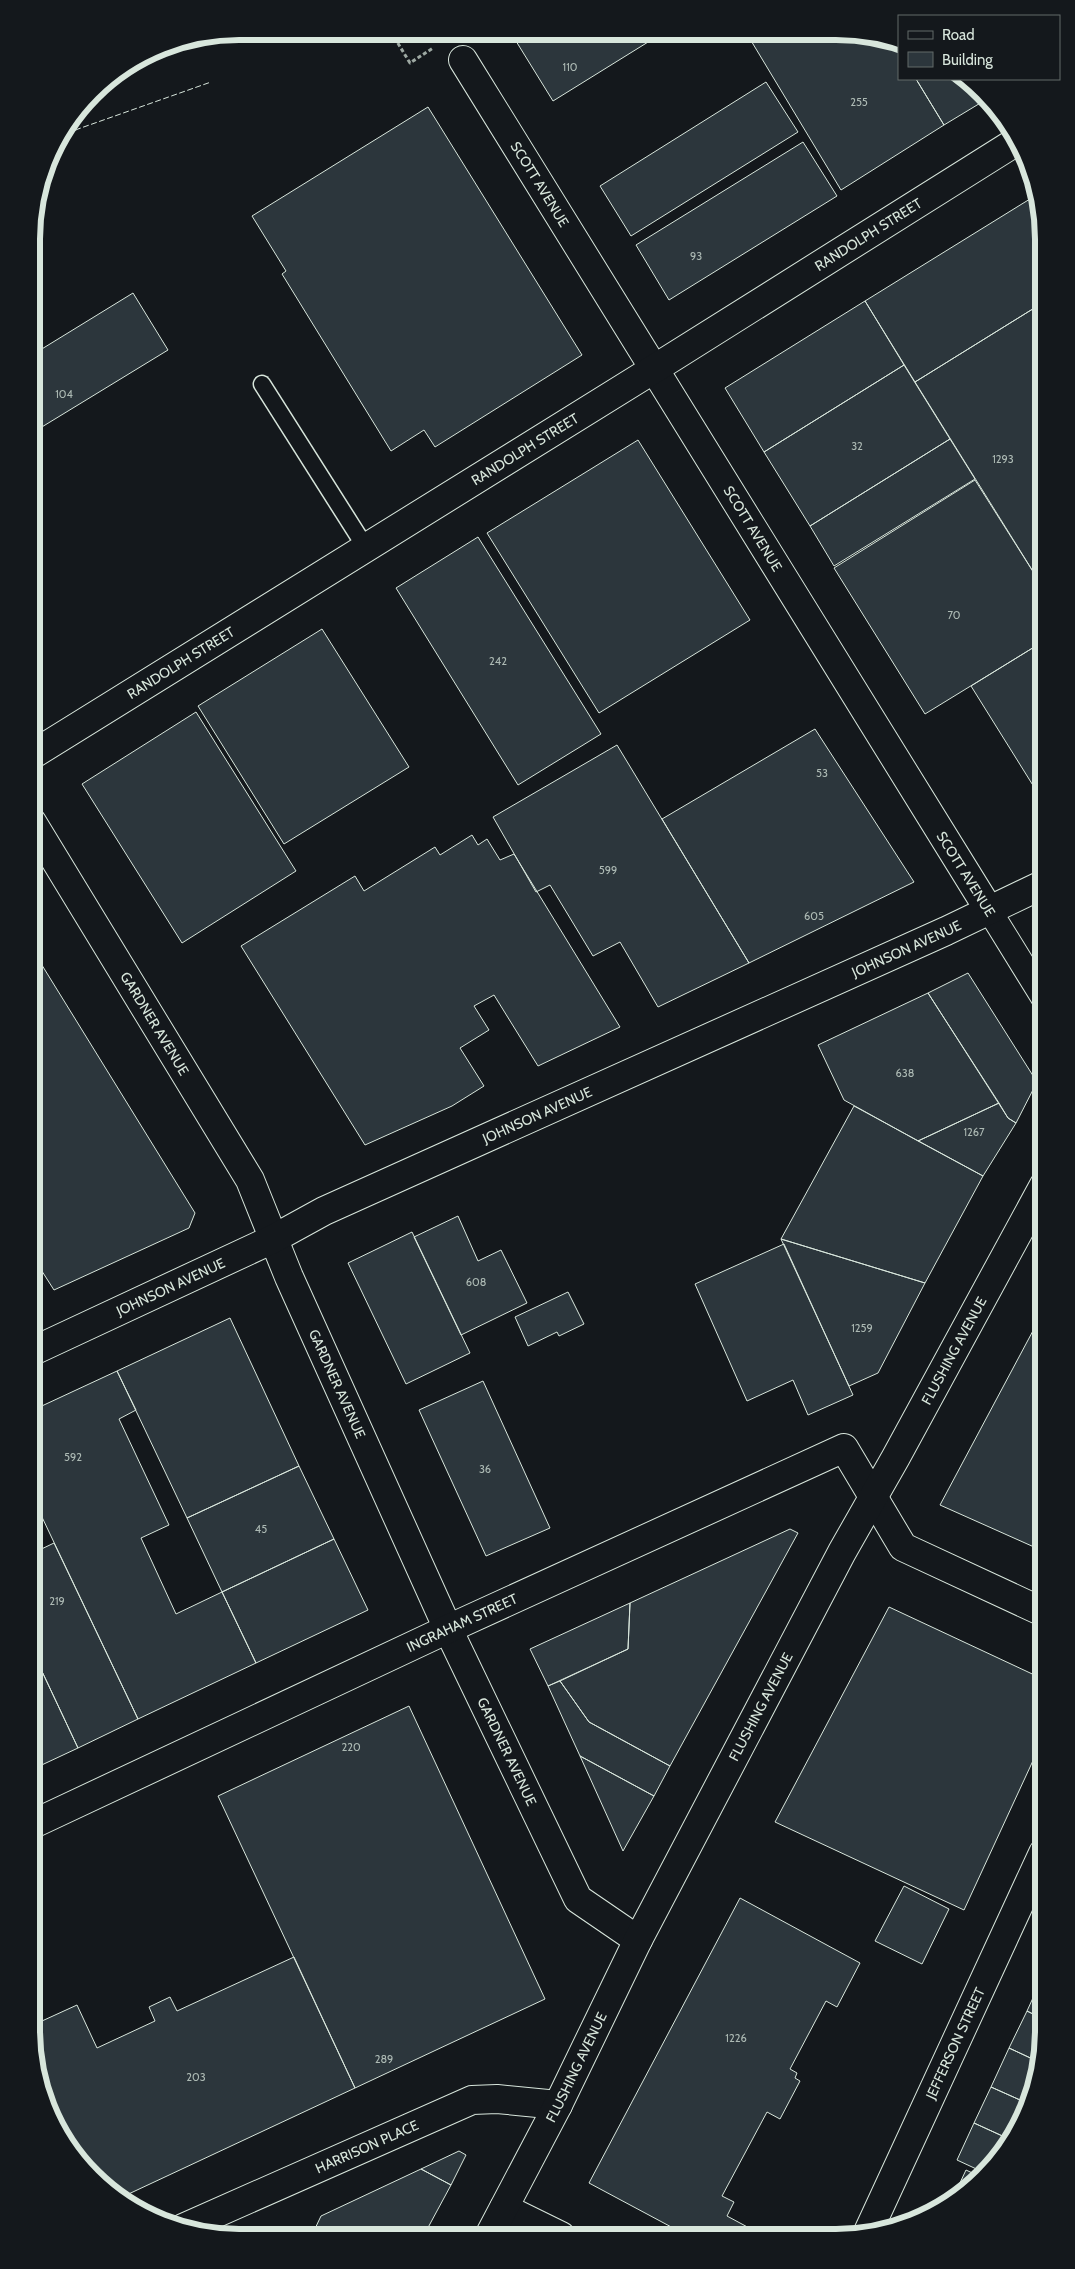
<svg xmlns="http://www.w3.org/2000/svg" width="1075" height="2269" viewBox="0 0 1075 2269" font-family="Cabin,sans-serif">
  <rect width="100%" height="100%" fill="#14181c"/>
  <path fill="#2c363c" stroke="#d8e6dc" d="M511,33L661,34L553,101Z
    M747,34L876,35L893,41L899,50V79H916L944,125L841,190Z
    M916,79H967L987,99L944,125Z
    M766,82L798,132L631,236L600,186Z
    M428,107L582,355L435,447L424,430L391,451L282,274L286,271L252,216Z
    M803,142L837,196L669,300L636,245Z
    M1038,194L1044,239V302L915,382L865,301Z
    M133,293L168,350L32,433V355Z
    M865,301L904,365L764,452L725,388Z
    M1044,302V589L915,382Z
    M904,365L950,439L810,526L764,452Z
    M950,439L975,479L834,566L810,526Z
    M638,440L750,620L599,713L487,533Z
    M975,480L1044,589V641L925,714L834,568Z
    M478,537L601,734L518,785L396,588Z
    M322,629L409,767L284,844L198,706Z
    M1044,641V803L971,686Z
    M196,712L296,871L182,943L82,784Z
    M815,729L914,882L749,963L662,819Z
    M617,745L749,963L658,1007L620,942L593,956L550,885L536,892L493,817Z
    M472,835L478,845L487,839L500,860L514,854L620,1027L538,1066L494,995L474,1006L489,1030L460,1048L484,1086L452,1106L365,1145L241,946L355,876L364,891L435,847L440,855Z
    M32,949L195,1213L189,1228L54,1290L31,1254V1130L34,1128L31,1125Z
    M968,973L1037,1082L1016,1123L1008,1118L928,993Z
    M928,993L999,1103L918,1141L844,1100L818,1045Z
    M999,1103L1008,1118L1016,1123L983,1176L918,1141Z
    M854,1106L983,1176L925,1283L781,1239Z
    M458,1216L478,1261L501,1250L527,1303L461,1335L414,1237Z
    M412,1232L470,1353L406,1384L348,1263Z
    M781,1239L925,1283L878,1373L849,1386Z
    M784,1244L853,1395L808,1415L793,1380L747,1401L695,1284Z
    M568,1292L584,1324L559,1336L557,1332L528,1346L515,1317Z
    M1043,1312V1551L940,1505Z
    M230,1318L299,1466L187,1518L117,1371Z
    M117,1371L136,1410L119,1419L169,1525L141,1538L176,1614L222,1592L256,1663L138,1719L31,1494V1411Z
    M483,1381L550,1528L486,1556L419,1410Z
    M299,1466L334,1539L222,1592L187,1518Z
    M790,1529L798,1533L670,1766L589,1722L560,1681L628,1649L630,1603Z
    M334,1539L368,1610L256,1663L222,1592Z
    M54,1543L138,1719L78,1748L31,1648V1554Z
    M630,1603L628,1649L548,1686L530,1649Z
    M889,1607L1043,1679V1739L964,1910L775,1822Z
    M31,1648L78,1748L31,1770Z
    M560,1681L589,1722L670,1766L654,1796L580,1756L548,1686Z
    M409,1706L545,1999L355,2088L218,1796Z
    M580,1756L654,1796L623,1851Z
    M904,1886L949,1909L922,1964L875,1941Z
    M740,1898L860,1963L837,2007L826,2001L790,2069L797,2073L795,2078L800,2081L780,2119L767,2112L722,2196L734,2202L727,2216L766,2237H690L589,2183Z
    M294,1957L355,2088L120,2198L102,2186L81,2162L36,2067L31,2026L77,2005L97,2048L155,2021L149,2007L170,1997L177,2011Z
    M1043,1976V2019L1027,2011Z
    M1027,2011L1043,2019V2044L1039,2062L1009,2048Z
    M1009,2048L1039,2062L1029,2104L991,2087Z
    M36,2067L81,2162L66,2145L38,2084Z
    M991,2087L1029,2104L1009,2139L974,2123Z
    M974,2123L1009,2139L992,2167L985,2173L957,2160Z
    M459,2151L466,2155L451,2185L421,2169Z
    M421,2169L451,2185L424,2235H312L321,2216Z
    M966,2170L981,2177L951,2202Z
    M941,2197L951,2203L935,2210Z"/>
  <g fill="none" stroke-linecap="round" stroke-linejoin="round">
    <defs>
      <path id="service" d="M262,384L366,548"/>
      <path id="pedestrian" d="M989,910L1044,999"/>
      <g id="minor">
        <path id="s1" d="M463,60L989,910"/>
        <path id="s2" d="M32,755L654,369L1017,141"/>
        <path id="s3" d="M32,822L250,1180L289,1277L448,1629L578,1899L638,1940"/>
        <path id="s4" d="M31,1352L273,1239L324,1211L946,931L1044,884"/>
        <path id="s5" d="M31,1825L448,1629L844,1448L903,1547L1043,1612"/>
        <path d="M504,2208L561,2236"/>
        <path id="s6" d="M183,2228L472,2100L497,2099L558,2105"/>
        <path id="s7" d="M867,2234L1043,1853"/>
      </g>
      <g id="primary">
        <path id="s8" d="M489,2236L558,2105L638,1940L842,1552L896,1457L1044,1185"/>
      </g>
    </defs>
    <use href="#service" stroke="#d8e6dc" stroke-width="19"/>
    <use href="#pedestrian" stroke="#d8e6dc" stroke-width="26"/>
    <use href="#minor" stroke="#d8e6dc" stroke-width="30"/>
    <use href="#primary" stroke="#d8e6dc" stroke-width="30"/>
    <path stroke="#9da8a2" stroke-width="3" stroke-dasharray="4 2.5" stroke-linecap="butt" d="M391,32L410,63L433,48"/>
    <use href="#service" stroke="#14181c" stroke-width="16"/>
    <use href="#pedestrian" stroke="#14181c" stroke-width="24"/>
    <use href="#minor" stroke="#14181c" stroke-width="28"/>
    <use href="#primary" stroke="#14181c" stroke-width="28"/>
    <path stroke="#d8e6dc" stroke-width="1" stroke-dasharray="6 2.5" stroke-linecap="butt" d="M60,138L78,129L211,82"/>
  </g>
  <g text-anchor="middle" stroke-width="4" stroke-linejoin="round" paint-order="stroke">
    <g font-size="11" fill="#adbab4">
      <text x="570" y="71">110</text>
      <text x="859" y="106">255</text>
      <text x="696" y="260">93</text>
      <text x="64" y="398">104</text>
      <text x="857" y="450">32</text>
      <text x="1003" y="463">1293</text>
      <text x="954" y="619">70</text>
      <text x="498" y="665">242</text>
      <text x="822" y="777">53</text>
      <text x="608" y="874">599</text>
      <text x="814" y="920">605</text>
      <text x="905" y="1077">638</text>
      <text x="974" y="1136">1267</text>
      <text x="476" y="1286">608</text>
      <text x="862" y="1332">1259</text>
      <text x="73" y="1461">592</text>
      <text x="485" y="1473">36</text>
      <text x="261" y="1533">45</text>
      <text x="57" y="1605">219</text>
      <text x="351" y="1751">220</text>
      <text x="736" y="2042">1226</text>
      <text x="384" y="2063">289</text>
      <text x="196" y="2081">203</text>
    </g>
    <g font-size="14" fill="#d8e6dc" stroke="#14181c">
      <text dy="5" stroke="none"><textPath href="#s1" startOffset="146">SCOTT AVENUE</textPath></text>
      <text dy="5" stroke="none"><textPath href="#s2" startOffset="985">RANDOLPH STREET</textPath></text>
      <text dy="5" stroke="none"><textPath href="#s2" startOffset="580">RANDOLPH STREET</textPath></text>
      <text dy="5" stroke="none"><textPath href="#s1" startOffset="551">SCOTT AVENUE</textPath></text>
      <text dy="5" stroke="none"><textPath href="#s2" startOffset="175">RANDOLPH STREET</textPath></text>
      <text transform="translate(966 874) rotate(58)" y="5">SCOTT AVENUE</text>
      <text dy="5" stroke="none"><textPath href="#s4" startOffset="964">JOHNSON AVENUE</textPath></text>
      <text dy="5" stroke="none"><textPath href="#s3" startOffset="236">GARDNER AVENUE</textPath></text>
      <text dy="5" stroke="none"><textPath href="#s4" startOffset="559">JOHNSON AVENUE</textPath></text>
      <text dy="5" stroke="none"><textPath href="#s4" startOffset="154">JOHNSON AVENUE</textPath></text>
      <text dy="5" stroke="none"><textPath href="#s8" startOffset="1000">FLUSHING AVENUE</textPath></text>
      <text dy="5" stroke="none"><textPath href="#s3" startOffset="641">GARDNER AVENUE</textPath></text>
      <text dy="5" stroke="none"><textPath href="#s5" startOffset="476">INGRAHAM STREET</textPath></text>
      <text dy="5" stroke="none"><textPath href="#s8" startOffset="595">FLUSHING AVENUE</textPath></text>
      <text dy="5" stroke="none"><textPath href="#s3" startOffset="1046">GARDNER AVENUE</textPath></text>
      <text dy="5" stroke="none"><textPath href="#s7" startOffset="210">JEFFERSON STREET</textPath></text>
      <text dy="5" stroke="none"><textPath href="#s8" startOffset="190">FLUSHING AVENUE</textPath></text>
      <text dy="5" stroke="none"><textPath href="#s6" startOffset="201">HARRISON PLACE</textPath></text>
    </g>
  </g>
  <path d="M0 0H1075V2269H0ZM239 40H836A199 199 0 0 1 1035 239V2030A199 199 0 0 1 836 2229H239A199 199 0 0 1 40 2030V239A199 199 0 0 1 239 40Z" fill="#14181c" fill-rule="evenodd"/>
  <path fill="none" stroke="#d8e6dc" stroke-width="6" d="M239 40H836A199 199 0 0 1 1035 239V2030A199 199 0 0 1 836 2229H239A199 199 0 0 1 40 2030V239A199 199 0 0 1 239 40Z"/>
  <rect x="898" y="15" width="162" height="65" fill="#14181c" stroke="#626a69"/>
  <rect x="908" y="31" width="25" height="8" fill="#14181c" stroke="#626a69"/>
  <text x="942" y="40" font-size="15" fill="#d8e6dc">Road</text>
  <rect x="908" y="52" width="25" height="15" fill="#2c363c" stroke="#626a69"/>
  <text x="942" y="65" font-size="15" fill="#d8e6dc">Building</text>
</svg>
